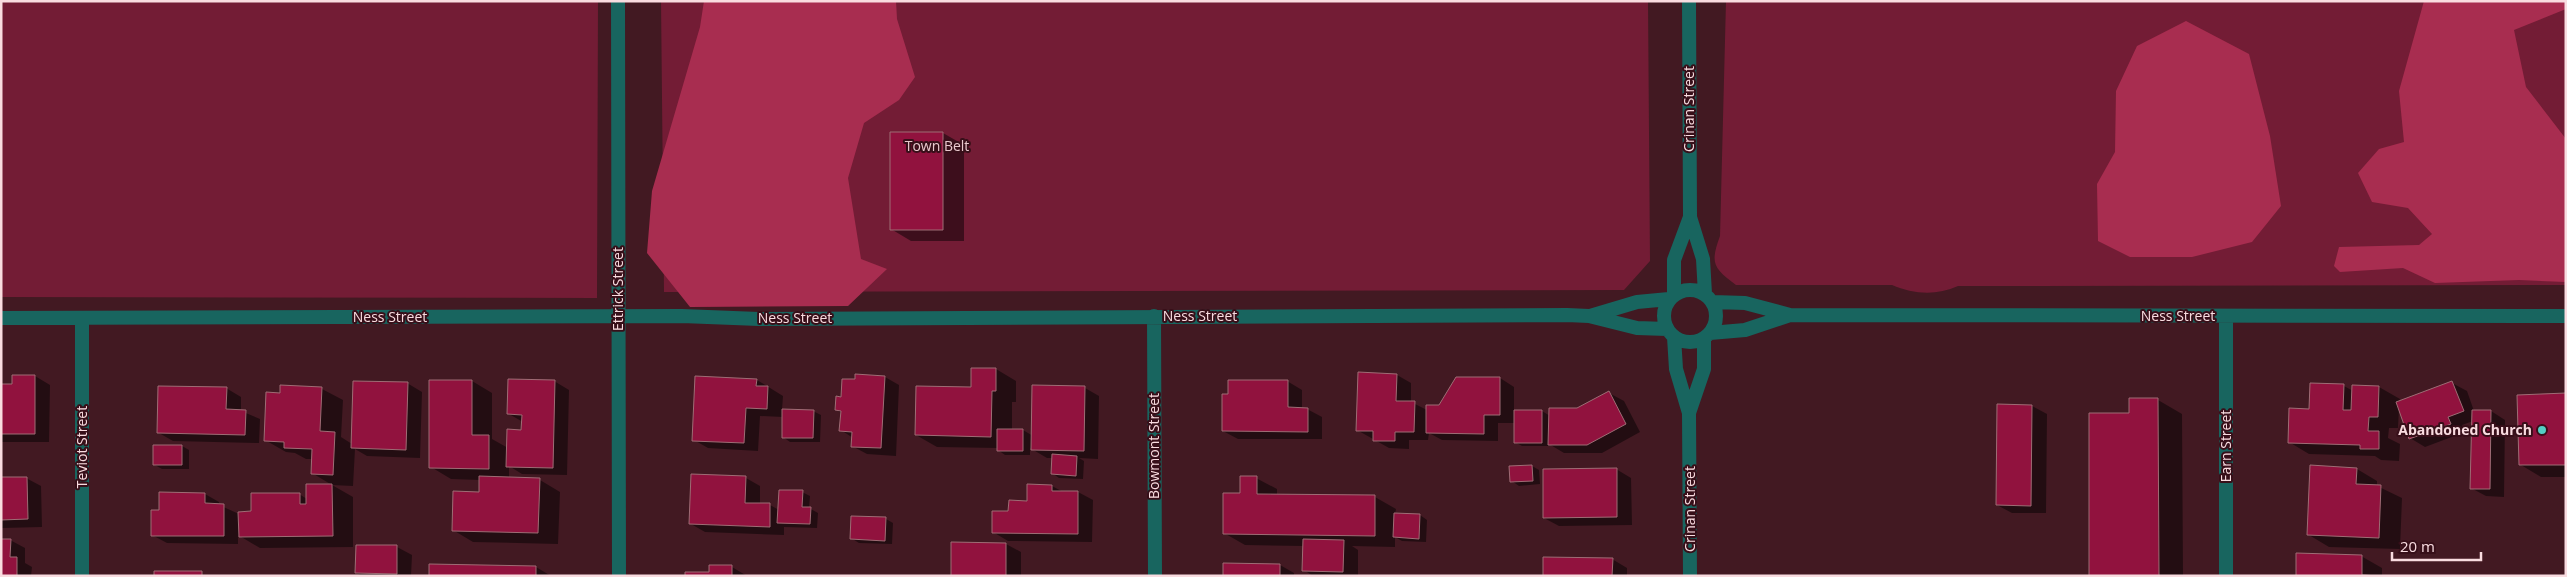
<svg xmlns="http://www.w3.org/2000/svg" width="2567" height="577" viewBox="0 0 2567 577" font-family="'Open Sans',sans-serif">
  <rect width="100%" height="100%" fill="#421922"/>
  <path fill="#731c35" d="M1,1H598L597,298L1,297Z
    M661,1H1648L1650,261L1624,290L664,292Z
    M1726,1H2566V285L1958,286C1936,296 1913,294 1892,285H1736C1713,268 1710,263 1720,236Z"/>
  <path fill="#a82d50" d="M704,1H896L897,19L915,77L899,100L864,123L848,178L861,259L887,269L848,306L690,307L647,253L652,191L700,27Z
    M2424,1H2566V9L2514,30L2526,87L2566,139V282L2519,280L2435,283L2403,268L2340,272L2334,266L2339,247L2419,245L2432,234L2408,208L2372,202L2358,173L2379,149L2404,142L2399,91Z
    M2186,21L2249,54L2270,136L2281,206L2252,242L2192,257H2130L2098,241L2097,184L2115,152L2116,91L2137,46Z"/>
  <path fill="#0007" d="M891,133H943L964,145V241H911L891,229Z
    M996,369L1016,381V402H1012V430H1023L1033,436L1085,388L1099,396L1098,459L1079,458L1084,461L1083,479L1059,478L1052,473L1053,458H1047L1030,448V455H1005L998,450V448L937,447L916,435Z
    M1397,375L1411,383V402L1427,410L1440,407L1500,378L1514,387V411H1542L1550,416L1577,409L1609,393L1624,401L1640,432L1602,453H1564L1549,444V446H1522L1515,442V423H1498V441L1442,440L1429,433L1428,440H1409V449L1389,448L1357,430Z
    M13,376H35L50,385L49,442H1V385H13Z
    M885,377L899,385L896,456L867,454L852,446L853,438L841,430L842,413L836,410L842,398Z
    M757,380L783,396L782,410L813,411L821,415L820,442H790L783,437V417L760,416L758,451L708,448L694,440Z
    M472,381L492,393V439L508,448L522,431L523,422L509,414L554,381L569,390L567,475L522,474L509,466V479L540,480L560,492L558,544L473,542L453,530L480,493V480L451,479L431,467Z
    M1287,381L1302,390V409H1307L1322,417V439H1238L1223,431Z
    M407,383L422,392L420,458L367,456L355,449L353,486L332,485L312,473L313,459H306L295,453L286,452L265,440L281,394V387L322,389L343,400L341,437L352,444Z
    M2452,383L2467,391L2474,411H2491L2505,420L2504,497L2486,496L2471,488L2473,421L2462,425L2465,432L2425,447L2410,438L2399,408L2398,428H2389L2388,438L2400,444L2399,461L2381,460L2375,456L2309,454L2289,442L2310,410L2344,386L2353,391V386L2379,387L2400,399L2399,402Z
    M226,388L241,397V411L260,419L259,443L173,441L159,433Z
    M2566,394V477H2541L2521,465Z
    M2158,400L2182,414L2183,576H2090L2130,414Z
    M2032,406L2047,414L2046,513H2012L1997,505Z
    M155,446H182L189,450V469H162L155,465Z
    M1532,466L1539,470L1540,484L1519,486L1512,481Z
    M1616,469L1631,478L1632,525L1559,526L1544,518Z
    M2357,469L2377,481V486L2402,498L2400,549L2329,547L2309,535Z
    M26,478L41,486L42,527L2,528V540H10L25,548V563L32,567L31,576H1V479Z
    M746,478L760,486V504L770,505L779,510L802,492L810,496L809,508L818,513L817,528L784,527V535L705,532L691,524Z
    M1256,478L1277,489V495L1375,497L1396,509L1395,514L1420,515L1427,520L1426,542L1402,541L1395,537V547L1352,546L1358,550V576H1313L1304,570V546L1245,545L1224,533L1241,495Z
    M307,485H332L353,497V547L260,548L238,535V544L167,543L152,535L160,511L205,494L219,502V505L239,514L253,512L299,494L307,499Z
    M1052,486L1063,492H1078L1093,500L1092,542L1008,541L993,532L1010,512Z
    M886,519L893,523L892,544L859,543L851,538Z
    M952,543L1006,544L1021,552V576H952Z
    M357,546L397,547L412,555L411,576H362L356,573Z
    M2361,556L2382,568V576H2297Z
    M1612,559L1627,568V576H1544Z
    M1280,565L1294,573V576H1224Z
    M536,567L551,576H430Z
    M732,567L747,576H687L710,573Z"/>
  <path fill="#91123e" stroke="#9e6d75" d="M890,132H943V230H890Z
    M971,368H996V391H992L991,437L915,435L916,386L971,387Z
    M1358,372L1397,374L1396,401H1415L1414,432H1395V441H1373V431H1356Z
    M855,374L885,376L881,448L851,447L852,432L839,431L841,411L835,410L836,396L841,397L842,379H855Z
    M12,375H35V434H1V384H12Z
    M695,376L757,379L756,386H768L767,409L746,408L744,443L692,441Z
    M1456,377H1500V415H1484V434L1426,433V405H1439Z
    M508,379L555,380L553,468L506,467L507,429L521,430L522,415L507,414Z
    M429,380H472V435H489V469L429,468Z
    M1228,380H1288V407L1308,408V432L1222,431V394H1228Z
    M353,381L408,382L406,450L351,448Z
    M2452,381L2464,411L2448,417L2451,424L2409,439L2396,402Z
    M2310,383L2344,384L2343,410H2351L2352,385L2379,386L2378,417H2369L2368,431H2379V449H2360V445L2288,443L2289,408L2309,409Z
    M280,385L322,387L320,431L335,432L333,475L311,474L312,449L284,448V442L264,441L266,392L280,393Z
    M1032,385L1085,386L1084,451L1031,450Z
    M158,386L227,387L226,409L246,410L245,435L157,433Z
    M1609,391L1626,424L1587,445H1548L1549,408H1577Z
    M2566,393V465H2519L2517,395Z
    M2129,398H2158L2159,576H2089V413H2129Z
    M1997,404L2032,405L2031,506L1996,505Z
    M782,409L814,410L813,438H782Z
    M1514,410H1542V443H1514Z
    M2472,410H2491L2490,489H2470Z
    M997,429H1023V451H997Z
    M153,445H182V465H153Z
    M1052,454L1077,456L1076,476L1051,474Z
    M1532,465L1533,481L1510,482L1509,466Z
    M2310,465L2357,468L2356,484L2381,485L2379,538L2307,535Z
    M1617,468V517L1543,518V469Z
    M691,474L746,476L745,503H770V527L689,524Z
    M479,476L540,478L538,533L452,531L453,491L479,492Z
    M1240,476H1257V494L1375,495V536L1223,534V493H1240Z
    M1,477H27L28,519L1,520Z
    M306,484H332L333,536L239,537L238,512L251,511V493H300V504H306Z
    M1027,484L1052,485V491H1078V534L992,533V511H1008L1009,500L1027,501Z
    M779,490H803L802,507H811L810,524L777,523Z
    M159,492L205,493V503L224,504V536H151V510H159Z
    M1394,513L1420,514L1419,539L1393,537Z
    M851,516L886,517L885,541L850,539Z
    M1,539H11L10,557H17V576H1Z
    M1303,539L1344,540L1343,572L1302,571Z
    M951,542L1006,543V576H951Z
    M356,545H397V574L355,573Z
    M2296,553L2362,555V575L2380,576H2296Z
    M1543,557L1613,558L1612,576H1543Z
    M1223,563L1280,564V576H1223Z
    M429,564L536,566V576H429Z
    M709,565H732V576H685V572H709Z
    M154,571H202V576H154Z"/>
  <g fill="none" stroke-linecap="round" stroke-linejoin="round">
    <path stroke="#18655f" stroke-width="14" d="M618,1L619,576
      M1689,1L1690,217L1703,259L1705,294
      M1664 316a26 26 0 1 1 52 0a26 26 0 1 1-52 0Z
      M1674,294V260L1690,217
      M1713,302L1745,303L1790,315L2566,316
      M1154,316L1155,576
      M1590,316L1637,302L1669,299
      M2226,316V576
      M1,318L682,316L759,319L1567,315L1589,316L1637,328L1667,329
      M82,318V576
      M1710,333L1745,330L1790,315
      M1674,337L1676,369L1689,413L1690,576
      M1689,413L1704,369V339"/>
  </g>
  <circle fill="#55cec4" stroke="#370f19" stroke-width="2" cx="2542" cy="430" r="5"/>
  <g text-anchor="middle" stroke-width="4" stroke-linejoin="round" paint-order="stroke">
    <g font-size="14" fill="#f9dce0" stroke="#370f19">
      <text transform="translate(1689 109) rotate(-90)" y="5">Crinan Street</text>
      <text transform="translate(618 289) rotate(-90)" y="5">Ettrick Street</text>
      <text x="1200" y="321">Ness Street</text>
      <text x="2178" y="321">Ness Street</text>
      <text x="390" y="322">Ness Street</text>
      <text x="795" y="323">Ness Street</text>
      <text transform="translate(1154 446) rotate(-90)" y="5">Bowmont Street</text>
      <text transform="translate(2226 446) rotate(-90)" y="5">Earn Street</text>
      <text transform="translate(82 447) rotate(-90)" y="5">Teviot Street</text>
      <text transform="translate(1690 509) rotate(-90)" y="5">Crinan Street</text>
    </g>
    <g font-size="14" fill="#eac9ce" stroke="#370f19">
      <text x="937" y="151">Town Belt</text>
    </g>
    <g font-size="14" font-weight="bold" fill="#f9dce0" stroke="#370f19" text-anchor="end">
      <text x="2532" y="435">Abandoned Church</text>
    </g>
  </g>
  <rect width="2567" height="577" fill="none" stroke="#f9dce0" stroke-width="5"/>
  <path d="M2392 552v8h89v-8" fill="none" stroke="#f9dce0" stroke-width="2.5"/>
  <text x="2400" y="552" font-size="15" fill="#f9dce0" stroke="#370f19" stroke-width="4" paint-order="stroke">20 m</text>
</svg>
